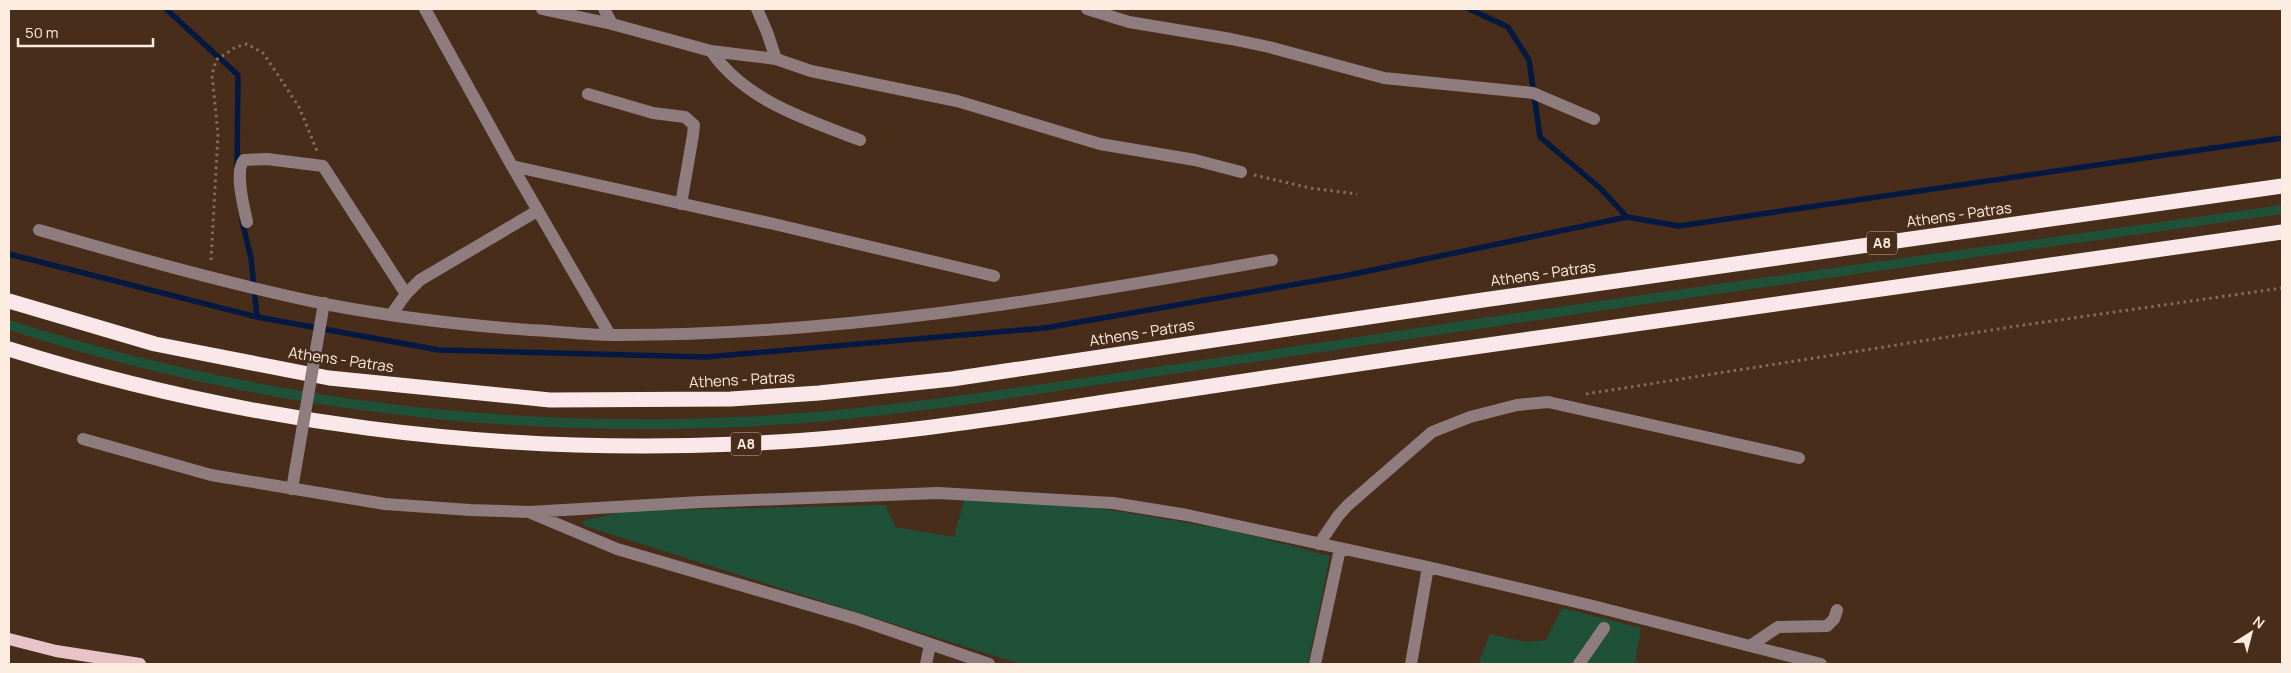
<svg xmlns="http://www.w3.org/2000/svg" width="2291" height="673" viewBox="0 0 2291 673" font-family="Manrope,sans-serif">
  <rect width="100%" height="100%" fill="#472d1a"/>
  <path fill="#1e5138" d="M2282,205V214C2000,254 1718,293 1436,335C1314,353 1192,371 1070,389C960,406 849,422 738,427C492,438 243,406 9,330V320C243,395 492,429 738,417C849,412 960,396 1070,380C1192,361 1314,344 1436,325C1718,283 2000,245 2282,205Z
    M964,500L1098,508L1230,530L1330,556L1308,664H1020L585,526L582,521L627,511L885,505L896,527L954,537Z
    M1562,608L1641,628L1635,664H1478L1490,634L1525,642L1546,640Z"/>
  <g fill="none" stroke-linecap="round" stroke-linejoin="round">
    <path stroke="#041941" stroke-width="5.5" d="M166,9L238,75L237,165
      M1469,9L1508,27L1529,60L1540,137L1600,188L1627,217
      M242,221L251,258L257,317
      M9,254L257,317L439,350L706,357L1045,328L1349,275L1627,217L1679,226L2282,138"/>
    <path stroke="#846d5c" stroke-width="3" stroke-dasharray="2.5 4" stroke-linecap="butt" d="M1254,175L1310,188L1357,194
      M211,260L218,134L212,75L216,60L236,47L247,44L263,53L274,69L299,107L317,151
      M1586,394L2017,326L2282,288"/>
    <path stroke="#8e7c7e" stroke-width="12" d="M425,9L512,166L610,335
      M542,9L612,24L711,51L776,59L811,71L957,101L1100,144L1195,160L1241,172
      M604,9L612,24
      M757,9L767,32L776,59
      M1087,9L1129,22L1231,39L1269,47L1384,78L1533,93L1594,119
      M711,51C746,101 805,119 860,140
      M588,94L653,113L685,117L694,125L693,135L681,204
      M512,166L774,224L994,276
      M247,222C244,207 234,172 244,160L267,159L323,166L406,294
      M39,230C133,257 228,284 325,304C393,317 461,325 530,330C557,331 585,335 612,335C834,336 1054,299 1272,260
      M391,315L406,294L420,280L537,211
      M83,439L211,475L385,504L470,510L529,512L701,502L938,493L1113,503L1187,515L1428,567L1589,605L1821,664
      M531,513L617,549L857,619L989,664
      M1319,544L1338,516L1348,505L1432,432L1470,417L1517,405L1548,402L1799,458
      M1750,646L1778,627L1827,626L1834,619L1837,610
      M926,664L930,645
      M1315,664L1340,549
      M1411,664L1428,567
      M1579,664L1604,628"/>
    <path stroke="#e8c3c7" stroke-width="12" d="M9,639L56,651L140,664"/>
    <path stroke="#f9e7e9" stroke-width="15" d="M9,301L155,344L329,378L550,400L731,399L819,393L952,379L1483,300L2282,186
      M9,349C244,423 492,455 738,444C861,439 983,421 1105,402C1212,386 1318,370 1425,354C1710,311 1996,272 2282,232"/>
    <path stroke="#8e7c7e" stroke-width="12" d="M292,489L324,303"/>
  </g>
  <g text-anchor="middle" stroke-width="5" stroke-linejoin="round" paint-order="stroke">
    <g fill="#472d1a" stroke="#c6b3a5" stroke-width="1">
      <rect x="1867" y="231.5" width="30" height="23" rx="4"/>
      <rect x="731" y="432.5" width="30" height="23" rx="4"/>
    </g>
    <g font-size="14" font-weight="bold" fill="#fdece0">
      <text x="1882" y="248">Α8</text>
      <text x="746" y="449">Α8</text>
    </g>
    <g font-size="15" fill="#fdece0" stroke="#472d1a">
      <text transform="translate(1959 215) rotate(-8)" y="5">Athens - Patras</text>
      <text transform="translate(1543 274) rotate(-8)" y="5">Athens - Patras</text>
      <text transform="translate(1142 333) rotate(-9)" y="5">Athens - Patras</text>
      <text transform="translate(341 360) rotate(8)" y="5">Athens - Patras</text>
      <text transform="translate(742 380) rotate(-3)" y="5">Athens - Patras</text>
    </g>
  </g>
  <rect width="2291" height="673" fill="none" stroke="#fdece0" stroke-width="20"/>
  <g transform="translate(2251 633) rotate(36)" stroke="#472d1a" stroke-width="4" paint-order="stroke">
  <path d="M0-4L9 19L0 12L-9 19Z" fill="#fdece0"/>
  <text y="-8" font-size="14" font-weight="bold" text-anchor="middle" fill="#fdece0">N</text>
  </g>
  <path d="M18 38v8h135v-8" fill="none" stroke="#fdece0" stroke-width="2.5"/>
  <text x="25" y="38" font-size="15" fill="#fdece0" stroke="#472d1a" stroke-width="4" paint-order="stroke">50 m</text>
</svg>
